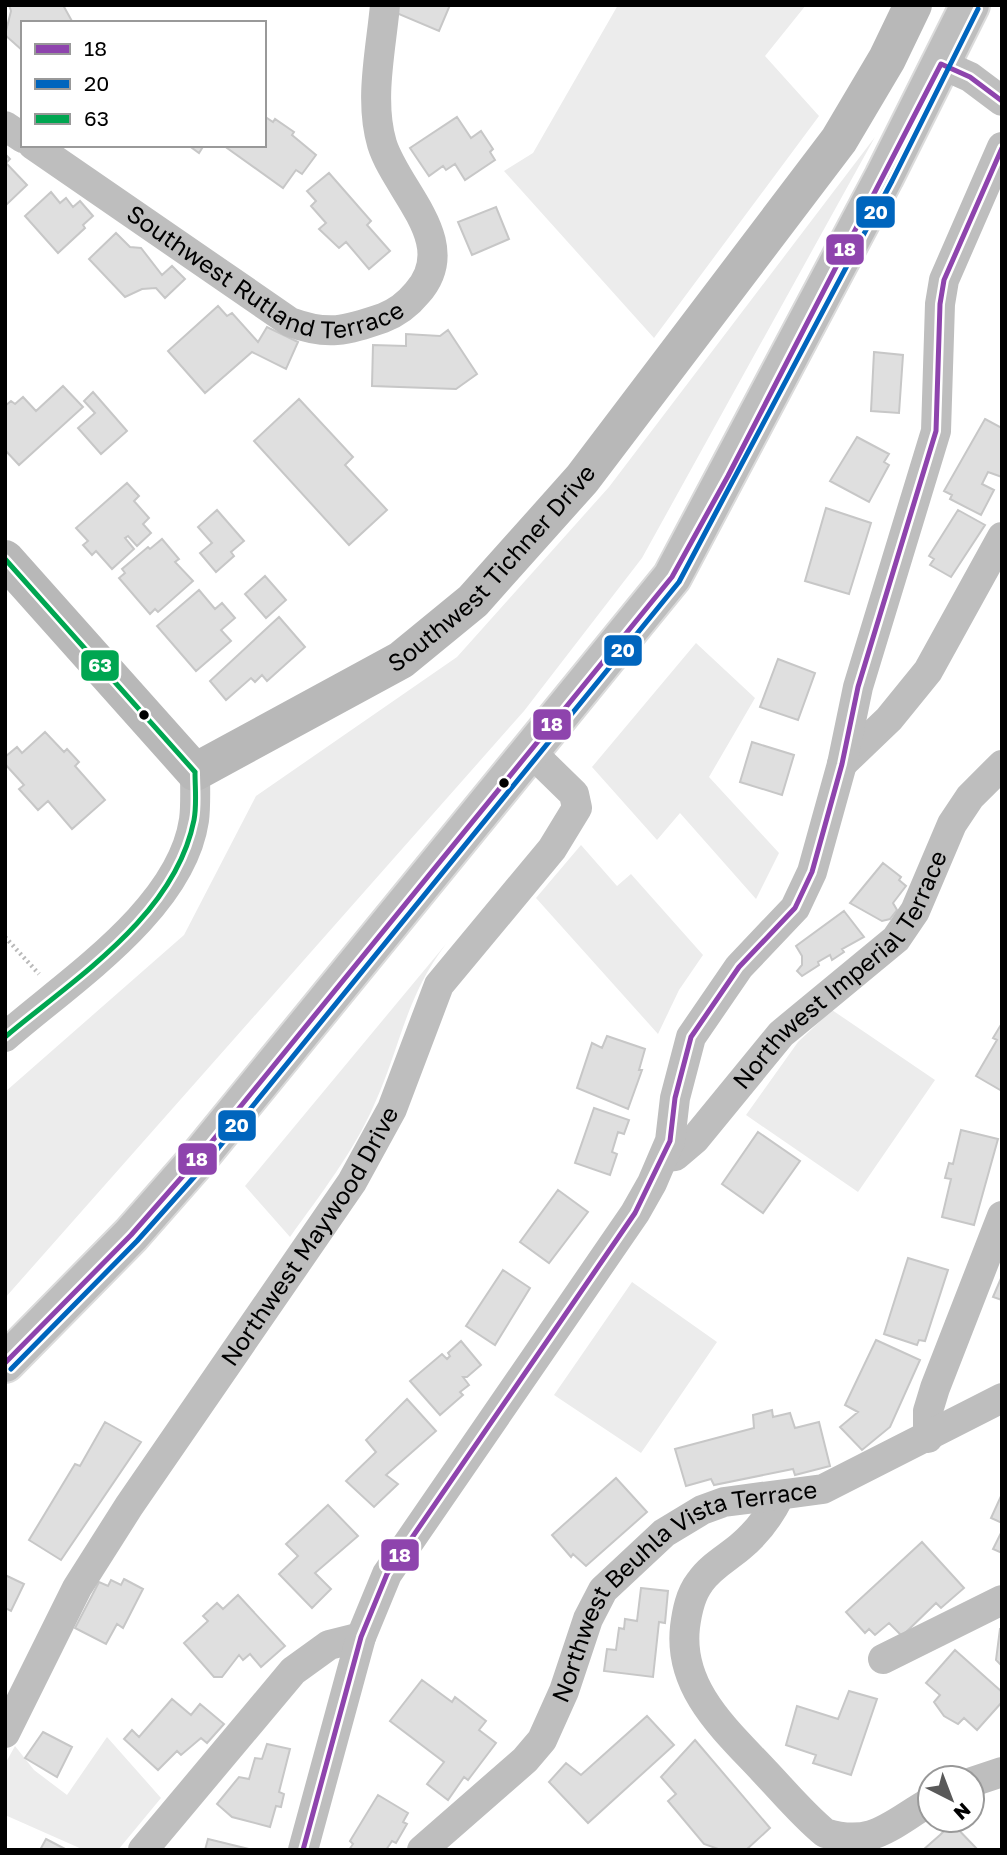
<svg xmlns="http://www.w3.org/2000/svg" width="1007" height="1855" viewBox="0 0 1007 1855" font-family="'Golos Text',sans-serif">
  <rect width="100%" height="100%" fill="#fff"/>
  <path fill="#ececec" d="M618,5H806L765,56L819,116L654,338L504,171L533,153Z
    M875,137L642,558L524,711L5,1298V1092L184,935L256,796L457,657L609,487Z
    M696,643L755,698L709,777L779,853L756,899L680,813L657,840L592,767Z
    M581,845L617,886L631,874L703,955L679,990L658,1034L536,898Z
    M446,944C405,998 401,1046 374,1105C353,1153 320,1195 290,1237L245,1186Z
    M832,1010L935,1080L858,1192L746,1115L798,1042Z
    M632,1282L717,1342L641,1453L554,1395Z
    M107,1737L161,1798L118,1850H84L5,1815V1764L15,1746L34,1770L67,1795Z"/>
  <path fill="#dfdfdf" stroke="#c7c7c7" stroke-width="2" d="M9,5H63L73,23H23V51L5,35L11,11Z
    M396,5H450L439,31L394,12Z
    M264,116L273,122L275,119L294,132L292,135L316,155L302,174L296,170L283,188L227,148L229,145H264Z
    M457,117L471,138L481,131L493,149L490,152L495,160L465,180L455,164L446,170L443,166L429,176L410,148Z
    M188,145H204L199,153Z
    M5,154L10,159L6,163L27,185L5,206Z
    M329,173L371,221L367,225L390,251L369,269L346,242L339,248L319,229L326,223L311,206L316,201L307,191Z
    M51,192L60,203L66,198L73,207L80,201L93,216L83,225L85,228L58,253L25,216Z
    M496,207L509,239L472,255L458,222Z
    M116,233L130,247L141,248L162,275L172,266L185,279L165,298L156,288L142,289L125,297L89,259Z
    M218,306L227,316L232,313L258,342L267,327L298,342L286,369L252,352L205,393L168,351Z
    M448,330L477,374L456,389L372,386L373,345L406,346V334L440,336Z
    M874,352L903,355L899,413L871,411Z
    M63,386L83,407L19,465L5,450V406L11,401L15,404L23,397L36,411Z
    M93,392L127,431L101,454L78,428L95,413L84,401Z
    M299,399L353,457L345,465L387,510L349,545L254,441Z
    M985,419L1002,428V477L988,472L982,484L994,490L981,515L950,499L952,495L944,491Z
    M857,437L889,454L884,462L889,465L869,502L830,481Z
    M127,483L139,496L134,501L149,518L143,524L151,533L137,546L128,536L125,538L134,549L112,569L96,551L92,555L83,545L88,541L76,528Z
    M826,508L871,523L849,594L805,581Z
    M217,510L244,541L231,552L234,556L216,572L200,553L212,543L198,527Z
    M958,510L985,525L951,577L930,565L934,559L929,556Z
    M162,539L179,559L175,562L193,581L158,612L155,609L150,614L119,578L125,573L122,569L148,547L150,549Z
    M265,576L286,600L266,618L245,594Z
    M199,590L215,609L222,603L235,618L221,630L231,641L196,671L157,626Z
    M279,617L305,647L267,681L262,675L255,682L251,678L226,700L210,681Z
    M778,659L815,673L798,720L760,707Z
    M45,732L64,752L67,749L79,762L75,766L105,800L72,829L48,801L38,810L19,789L24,785L5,764V757L17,747L22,753Z
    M752,742L794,755L782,795L740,782Z
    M883,863L901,877L899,880L906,886L893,903L897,910L890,919L882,921L850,903Z
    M844,911L864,937L842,949L844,952L832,960L830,955L818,962L819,965L802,976L797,971L802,965V956L796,946Z
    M1002,1023V1091L976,1076L997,1040L993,1038Z
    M607,1036L645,1049L639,1070H642L628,1109L577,1088L592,1043L602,1048Z
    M594,1108L629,1120L624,1134L618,1132L612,1152L617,1154L610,1175L575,1163Z
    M961,1130L998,1139L974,1225L942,1217L951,1179L945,1178L949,1163L953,1164Z
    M758,1132L800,1161L763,1213L722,1184Z
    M558,1190L588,1212L549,1263L520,1242Z
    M908,1258L948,1270L925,1341L919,1340L917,1345L884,1334Z
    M503,1270L530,1288L495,1345L466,1326Z
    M1002,1276V1300L993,1297Z
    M876,1340L920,1360L890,1427L862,1450L840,1427L858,1412L845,1405Z
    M461,1341L481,1365L467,1377H463L469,1385L460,1392L463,1395L440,1415L410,1381L442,1354L447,1359L450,1356L448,1353Z
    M407,1399L436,1431L386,1475L398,1484L374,1507L346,1481L376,1452L366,1440Z
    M772,1410L773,1417L790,1413L795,1428L819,1422L830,1466L795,1475L793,1469L714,1485L711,1479L686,1486L675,1449L754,1428L753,1415Z
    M105,1422L141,1442L61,1560L29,1540L75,1464L80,1466Z
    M616,1478L647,1512L586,1566L573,1554L571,1557L552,1535Z
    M1002,1494V1523L991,1518Z
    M328,1505L358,1536L315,1573L331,1589L312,1608L279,1574L298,1556L286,1544Z
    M1002,1531V1553L993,1549Z
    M922,1542L964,1588L941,1608L936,1603L902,1636L889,1623L875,1635L869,1629L865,1633L846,1612Z
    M5,1575L24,1584L11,1611L5,1608Z
    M124,1579L143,1589L123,1628L117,1624L106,1644L75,1628L99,1582L108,1586L111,1580L121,1585Z
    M641,1588L668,1591L665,1623L659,1622L653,1677L604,1671L607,1649L616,1650L619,1628L624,1629L625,1619L637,1621Z
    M238,1595L285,1646L261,1667L250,1654L243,1660L239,1655L222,1677H214L184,1643L208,1621L203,1616L217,1603L223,1609Z
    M1000,1629H1002V1666L996,1660Z
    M955,1650L1002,1692V1702L977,1730L964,1718L958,1724L944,1716L934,1702L940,1695L926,1683Z
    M422,1680L452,1702L455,1697L486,1721L479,1730L496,1743L468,1780L464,1777L448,1800L427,1784L444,1762L390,1721Z
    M849,1691L877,1699L851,1775L813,1763L816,1755L786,1745L797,1706L838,1719Z
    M172,1699L191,1715L200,1704L224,1724L207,1743L201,1738L181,1755L177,1751L158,1770L124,1739L132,1730L139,1737Z
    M647,1716L674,1745L588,1823L549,1782L566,1763L581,1775Z
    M43,1732L72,1747L57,1777L25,1758Z
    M695,1740L770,1828L746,1850H721L704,1844L668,1801L676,1794L661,1777Z
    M267,1744L290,1749L279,1792L284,1794L281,1807L276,1806L270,1827L232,1817L217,1804L239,1777L249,1779L255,1758L262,1759Z
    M378,1795L408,1813L403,1822L407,1824L396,1843L392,1841L386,1850H349L353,1844L350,1841Z
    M952,1823L978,1850H923L940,1835Z
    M46,1839L67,1850H40Z
    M208,1839L253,1850H205Z"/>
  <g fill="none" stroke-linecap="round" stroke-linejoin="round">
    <defs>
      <path id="primary" d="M5,1363L131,1235L196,1161L672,577L884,177L970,5"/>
    </defs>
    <use href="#primary" stroke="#dbdbdb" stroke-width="42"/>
    <path stroke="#b9b9b9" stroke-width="4.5" stroke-dasharray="2 3.5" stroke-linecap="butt" d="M5,937L39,974"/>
    <g stroke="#bebebe" stroke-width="30">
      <path d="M941,64L970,77L1002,101"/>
      <path d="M5,126L23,138"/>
      <path id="s1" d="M33,145L290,322C328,336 345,331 383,318C396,313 408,304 417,293C462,243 397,192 382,144C369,100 381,50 385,5"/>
      <path d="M842,764L889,719L928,671L1002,537"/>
      <path d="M5,1037C69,981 181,909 194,820C196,805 195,788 195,772"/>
      <path id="s2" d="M665,1157L675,1156L695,1139L781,1034L896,939L915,911L952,824L970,797L1002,765"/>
      <path d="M928,1438V1411L935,1388L1002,1216"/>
      <path d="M779,1497C769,1517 758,1532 740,1547C727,1558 710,1567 700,1582C690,1595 687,1611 685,1627C678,1689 726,1730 765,1772C784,1792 803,1815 825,1833C873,1848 891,1824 930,1802"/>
      <path d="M883,1659L1002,1600"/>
      <path id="s3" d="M5,1733L77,1588L129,1506L352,1182L392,1109L439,985L552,849L577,808L574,794L530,751"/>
      <path d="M972,1782L1002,1772"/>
      <path d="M143,1850L293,1671L329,1645L361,1637"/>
      <path d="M303,1850L361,1637L387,1574L635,1213L652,1183L670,1141L675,1098L691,1037L739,967L795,908L812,872L842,764L858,687L936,431L940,304L944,280L1002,147"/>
      <path id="s4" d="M422,1850L525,1760L542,1740L564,1691L588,1619L603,1590L664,1533L702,1510L724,1502L823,1489L1002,1398"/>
    </g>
    <path stroke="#b8b8b8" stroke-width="38" id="s5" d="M5,559L195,772L401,660L473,601L582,479L839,140L887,59L913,5"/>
    <use href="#primary" stroke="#bebebe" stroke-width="38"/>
    <defs>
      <path id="bus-1" d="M5,1363L131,1235L196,1161L672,577L728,476L941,64L970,77L1002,101
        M303,1850L361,1637L387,1574L635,1213L670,1141L675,1098L691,1037L739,967L795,908L812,872L842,764L858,687L936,431L940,304L944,280L1002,148"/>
      <path id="bus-2" d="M11,1369L137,1241L203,1167L679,582L892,181L978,9"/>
      <path id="bus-3" d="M5,559L195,772
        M5,1037C75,978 175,916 194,820C197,805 195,788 195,772"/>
    </defs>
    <use href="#bus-1" stroke="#fff" stroke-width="10"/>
    <use href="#bus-2" stroke="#fff" stroke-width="10"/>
    <use href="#bus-3" stroke="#fff" stroke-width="10"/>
    <use href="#bus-1" stroke="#8e44ad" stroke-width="5"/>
    <use href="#bus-2" stroke="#0065bd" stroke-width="5"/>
    <use href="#bus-3" stroke="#00a651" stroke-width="5"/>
  </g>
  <g fill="#000" stroke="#fff" stroke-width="2.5">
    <circle cx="144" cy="715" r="6"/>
    <circle cx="504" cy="783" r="6"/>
  </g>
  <g text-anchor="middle" stroke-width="5" stroke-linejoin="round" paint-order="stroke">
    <g font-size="24" fill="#000" stroke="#fff">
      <text dy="8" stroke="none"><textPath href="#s1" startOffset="273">Southwest Rutland Terrace</textPath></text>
      <text dy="8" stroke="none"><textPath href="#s5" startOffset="649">Southwest Tichner Drive</textPath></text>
      <text dy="8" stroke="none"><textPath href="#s2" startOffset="262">Northwest Imperial Terrace</textPath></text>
      <text dy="8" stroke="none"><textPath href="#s3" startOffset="584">Northwest Maywood Drive</textPath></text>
      <text dy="8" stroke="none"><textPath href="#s4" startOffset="388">Northwest Beuhla Vista Terrace</textPath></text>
    </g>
  </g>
  <g stroke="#fff" stroke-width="2.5">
    <rect x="855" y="195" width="41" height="34" rx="7" fill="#0065bd"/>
    <rect x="825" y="233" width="40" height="33" rx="7" fill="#8e44ad"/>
    <rect x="603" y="634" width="40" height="33" rx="7" fill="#0065bd"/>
    <rect x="80" y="649" width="40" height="33" rx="7" fill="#00a651"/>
    <rect x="532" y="708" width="40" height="33" rx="7" fill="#8e44ad"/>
    <rect x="217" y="1109" width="40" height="33" rx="7" fill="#0065bd"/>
    <rect x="177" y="1142" width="41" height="34" rx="7" fill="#8e44ad"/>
    <rect x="380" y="1538" width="40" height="34" rx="7" fill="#8e44ad"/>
  </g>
  <g font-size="19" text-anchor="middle" font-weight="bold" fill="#fff">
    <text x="876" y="219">20</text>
    <text x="845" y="256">18</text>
    <text x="623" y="657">20</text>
    <text x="100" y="672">63</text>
    <text x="552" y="731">18</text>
    <text x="237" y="1132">20</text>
    <text x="197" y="1166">18</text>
    <text x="400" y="1562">18</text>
  </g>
  <rect width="1007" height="1855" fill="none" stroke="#000000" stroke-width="14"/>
  <rect x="21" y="21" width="245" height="126" fill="#ffffff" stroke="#999999" stroke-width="2"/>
  <rect x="35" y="44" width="35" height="10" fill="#8e44ad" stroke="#999999" stroke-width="2"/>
  <text x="84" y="56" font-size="21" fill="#000000">18</text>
  <rect x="35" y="79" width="35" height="10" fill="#0065bd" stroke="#999999" stroke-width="2"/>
  <text x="84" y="91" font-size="21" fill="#000000">20</text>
  <rect x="35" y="114" width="35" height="10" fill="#00a651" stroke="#999999" stroke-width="2"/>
  <text x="84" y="126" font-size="21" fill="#000000">63</text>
  <g transform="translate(951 1799) rotate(138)"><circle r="33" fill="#ffffff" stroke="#999999" stroke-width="2"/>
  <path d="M0-5L12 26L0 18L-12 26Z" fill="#595959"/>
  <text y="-10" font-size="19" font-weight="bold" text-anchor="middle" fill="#000000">N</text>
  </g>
</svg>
